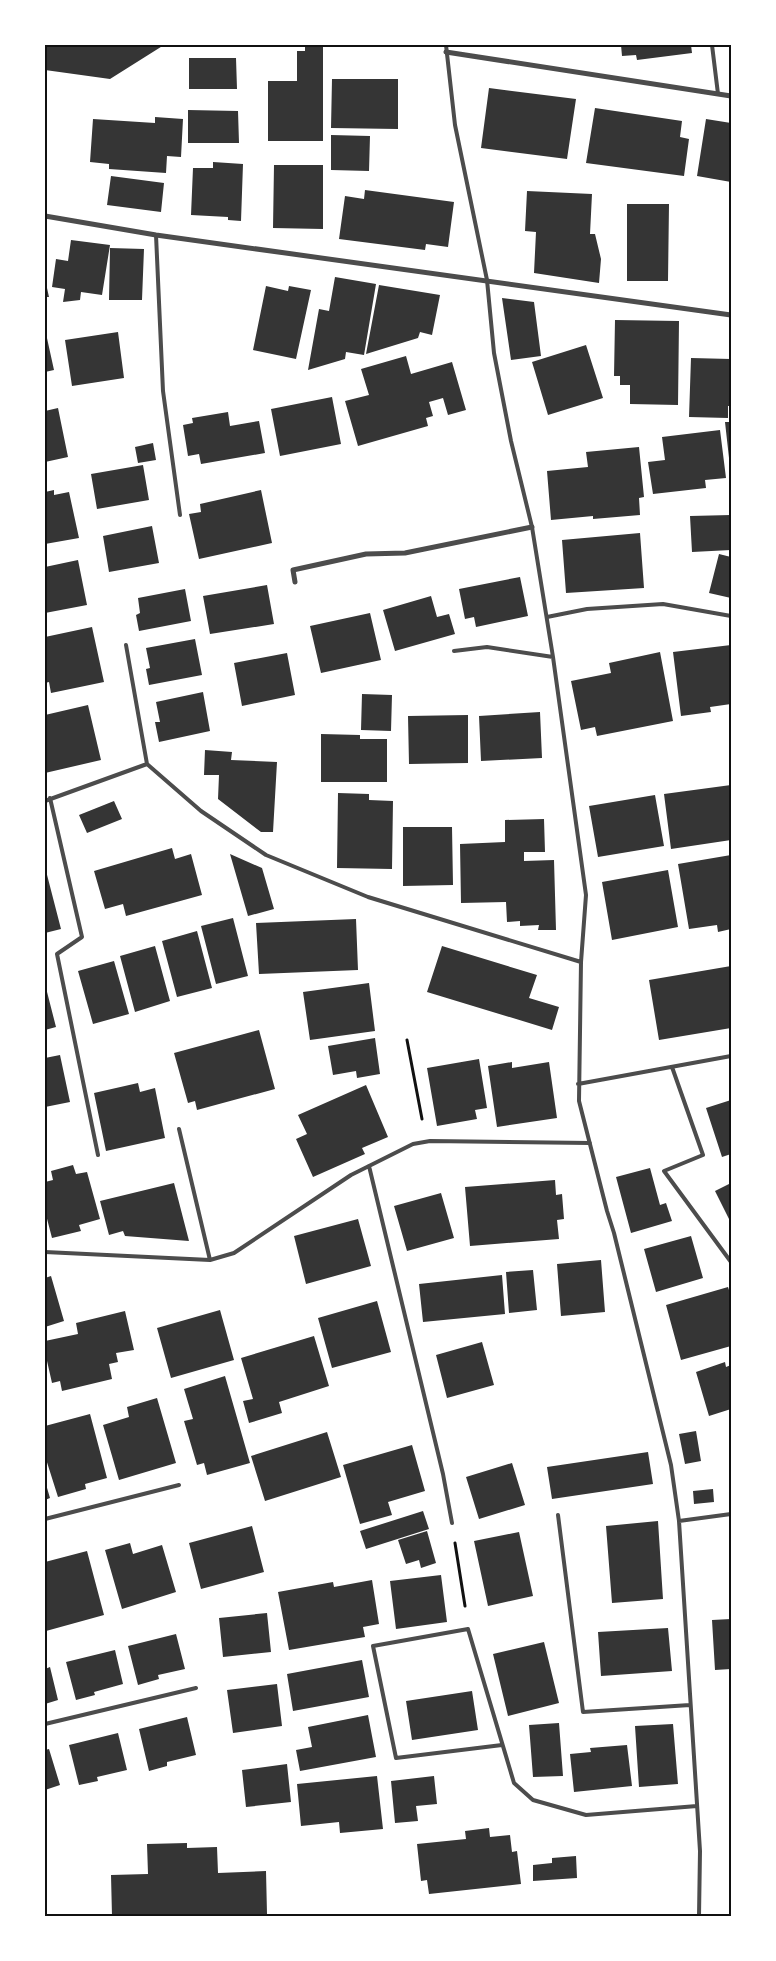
<svg xmlns="http://www.w3.org/2000/svg" width="776" height="1961" viewBox="0 0 776 1961" font-family="'DejaVu Sans',sans-serif">
  <rect width="100%" height="100%" fill="#fff"/>
  <path fill="#353535" d="M45,45H164L110,79L45,70Z
    M621,45H691L692,53L637,60L636,55L622,56Z
    M305,46L323,47V141H268V81H297V51H305Z
    M189,58H236L237,89H189Z
    M332,79H398V129L331,128Z
    M489,88L576,99L567,159L481,148Z
    M595,108L682,121L680,137L689,139L684,176L586,163Z
    M188,110L238,111L239,143H188Z
    M155,117L183,119L181,157L167,156L166,173L109,169V164L90,162L93,119L155,123Z
    M706,119L731,123V182L697,176Z
    M331,135L370,136L369,171L331,170Z
    M213,162L243,164L241,221L228,220V217L191,215L193,168H213Z
    M274,165H323V229L273,228Z
    M111,176L164,183L161,212L107,205Z
    M365,190L454,202L448,247L426,244L425,250L339,239L345,196L364,199Z
    M527,191L592,194L590,234H595L601,259L599,283L534,273L536,232L525,231Z
    M627,204H669L668,281H627Z
    M71,240L110,245L102,295L81,292L80,300L63,302L65,289L52,287L56,259L68,261Z
    M110,248L144,249L142,300H109Z
    M335,277L376,284L364,355L346,352L345,359L308,370L319,309L329,311Z
    M45,279L49,297H45Z
    M379,285L440,295L432,335L420,332L418,338L366,354Z
    M266,286L288,291L289,286L311,290L296,359L253,350Z
    M502,298L534,302L541,356L511,360Z
    M615,320L679,321L678,405L630,404V385H620V376H614Z
    M45,329L54,370L45,372Z
    M118,332L124,378L72,386L65,340Z
    M586,345L603,398L548,415L532,362Z
    M406,356L411,374L452,362L466,410L448,415L443,398L429,402L433,416L426,418L428,426L358,446L345,401L369,395L361,369Z
    M691,358L731,359V406H728V418L689,417Z
    M332,397L341,444L280,456L271,409Z
    M58,408L68,457L45,462V411Z
    M228,412L230,426L259,421L265,453L201,464L199,454L188,456L183,425L193,423L192,418Z
    M725,422H731V467H730Z
    M720,430L726,478L705,480L706,488L653,494L648,462L665,460L662,437Z
    M153,443L156,460L138,463L135,447Z
    M639,447L644,497L639,498L640,515L593,519V516L551,520L547,471L588,467L586,452Z
    M143,465L149,500L97,509L91,474Z
    M54,490V495L69,492L79,538L45,544V492Z
    M261,490L272,543L199,559L189,514L201,512L200,504Z
    M731,515V550L692,552L690,516Z
    M152,526L159,563L109,572L103,536Z
    M640,533L644,588L566,593L562,540Z
    M719,554L731,557V598L709,593Z
    M78,560L87,605L45,613V567Z
    M520,577L528,616L476,627L474,617L465,619L459,589Z
    M267,585L274,624L210,634L203,596Z
    M185,589L191,621L139,631L136,615L140,613L138,598Z
    M431,596L437,617L449,614L455,634L395,651L383,610Z
    M370,613L381,660L321,673L310,626Z
    M92,627L104,682L51,693L49,682L45,683V637Z
    M195,639L202,675L149,685L146,669L150,668L146,648Z
    M731,645V704L710,707L711,712L681,716L673,652Z
    M660,652L673,721L597,736L595,727L581,730L571,681L611,673L609,663Z
    M287,653L295,695L242,706L234,663Z
    M203,692L210,731L159,742L155,722H160L156,702Z
    M362,694L392,695L391,731L361,730Z
    M88,705L101,760L45,773V715Z
    M540,712L542,758L481,761L479,716Z
    M468,715V763L409,764L408,716Z
    M321,734L360,735V739H387V782H321Z
    M205,750L232,752L231,760L277,762L273,832H261L218,799L219,775H204Z
    M731,785V840L671,849L664,794Z
    M338,793L369,794V800L393,801L392,869L337,868Z
    M655,795L664,846L598,857L589,806Z
    M114,801L122,819L87,833L79,815Z
    M544,819L545,852H524V861L554,860L556,930H538L539,925L520,926V921L507,922L506,902L461,903L460,844L505,842V820Z
    M403,827H452L453,885L403,886Z
    M172,848L175,859L191,854L202,895L126,916L123,904L105,909L94,871Z
    M230,854L262,868L274,909L248,916Z
    M731,855V929L718,932L717,925L689,929L678,864Z
    M45,867L61,929L45,933Z
    M668,870L678,927L612,940L602,882Z
    M233,918L248,976L216,984L201,926Z
    M356,919L358,970L259,974L256,923Z
    M197,931L212,988L177,997L162,941Z
    M155,946L170,1001L135,1012L120,956Z
    M442,946L537,975L529,998L559,1007L552,1030L427,992Z
    M114,961L129,1014L93,1024L78,971Z
    M731,966V1028L659,1040L649,980Z
    M369,983L375,1031L310,1040L303,992Z
    M45,984L56,1027L45,1030Z
    M259,1030L275,1089L197,1110L195,1101L188,1103L174,1053Z
    M375,1038L380,1074L357,1078L356,1071L333,1075L328,1046Z
    M60,1055L70,1102L45,1107V1058Z
    M479,1059L487,1108L475,1110L477,1119L437,1126L427,1068Z
    M512,1062V1068L549,1062L557,1118L497,1127L488,1066Z
    M138,1083L140,1092L155,1088L165,1138L106,1151L94,1093Z
    M366,1085L388,1137L362,1148L365,1154L313,1177L296,1139L307,1134L298,1115Z
    M731,1100V1154L722,1157L706,1108Z
    M73,1165L76,1174L87,1172L100,1219L79,1225L81,1231L52,1238L45,1211V1182L53,1180L51,1171Z
    M650,1168L660,1205L666,1203L672,1221L631,1233L616,1177Z
    M555,1180L556,1195L562,1194L564,1219L557,1220L559,1239L470,1246L465,1187Z
    M174,1183L189,1241L125,1236L123,1231L109,1235L100,1201Z
    M731,1183V1223L715,1191Z
    M441,1193L454,1238L407,1251L394,1206Z
    M358,1219L371,1266L306,1284L294,1236Z
    M691,1236L703,1278L656,1292L644,1249Z
    M601,1260L605,1312L561,1316L557,1264Z
    M533,1270L537,1310L509,1313L506,1272Z
    M502,1275L505,1314L423,1322L419,1284Z
    M51,1276L64,1321L45,1327V1278Z
    M728,1287L731,1296V1346L681,1360L666,1305Z
    M377,1301L391,1352L332,1368L318,1318Z
    M220,1310L234,1360L171,1378L157,1328Z
    M125,1311L134,1350L116,1353L118,1362L109,1364L112,1379L62,1391L60,1381L52,1383L45,1352V1341L78,1334L76,1323Z
    M314,1336L329,1386L279,1402L282,1413L249,1423L243,1401L253,1399L241,1358Z
    M482,1342L494,1385L447,1398L436,1355Z
    M725,1362L726,1367L731,1365V1409L709,1416L696,1372Z
    M225,1376L250,1463L207,1475L204,1463L197,1465L184,1421L193,1419L184,1389Z
    M157,1398L176,1463L119,1480L103,1425L129,1417L127,1407Z
    M90,1414L107,1478L85,1484L86,1489L58,1497L45,1456V1426Z
    M696,1431L701,1461L685,1464L679,1434Z
    M327,1432L341,1477L265,1501L251,1456Z
    M412,1445L425,1491L388,1502L392,1515L360,1524L343,1465Z
    M648,1452L653,1484L552,1499L547,1467Z
    M512,1463L525,1505L479,1519L466,1477Z
    M45,1481L50,1498L45,1500Z
    M713,1489L714,1502L694,1504L693,1491Z
    M423,1511L429,1529L366,1549L360,1531Z
    M658,1521L663,1599L612,1603L606,1526Z
    M252,1526L264,1572L201,1589L189,1543Z
    M427,1531L436,1563L421,1568L419,1560L406,1564L398,1540Z
    M519,1532L533,1596L488,1606L474,1541Z
    M130,1543L133,1554L162,1545L176,1592L122,1609L105,1550Z
    M87,1551L104,1615L46,1631L45,1562Z
    M441,1575L447,1622L396,1629L390,1581Z
    M372,1580L379,1624L363,1627L365,1637L289,1650L278,1592L333,1582L334,1587Z
    M267,1613L271,1652L223,1657L219,1618Z
    M731,1619V1669L715,1670L712,1620Z
    M668,1628L672,1671L601,1676L598,1632Z
    M176,1634L185,1669L158,1675L159,1679L138,1685L128,1646Z
    M544,1642L559,1703L508,1716L493,1654Z
    M115,1650L123,1684L94,1692L95,1695L76,1700L66,1662Z
    M362,1660L369,1697L293,1711L287,1674Z
    M50,1667L58,1700L45,1704V1669Z
    M277,1684L282,1726L233,1733L227,1690Z
    M472,1691L478,1730L412,1740L406,1701Z
    M368,1715L376,1757L300,1771L296,1750L312,1747L308,1727Z
    M187,1717L196,1755L167,1762V1766L149,1771L139,1729Z
    M559,1723L563,1776L533,1777L529,1725Z
    M673,1724L678,1784L639,1787L635,1726Z
    M118,1733L127,1770L97,1777L98,1781L79,1785L69,1745Z
    M627,1745L632,1786L574,1792L570,1754L591,1752L590,1748Z
    M49,1749L60,1785L45,1790V1750Z
    M287,1764L291,1802L246,1807L242,1770Z
    M377,1776L383,1829L340,1833L339,1822L301,1826L297,1784Z
    M434,1776L437,1804L416,1806L418,1821L395,1823L391,1781Z
    M489,1828L490,1837L510,1835L512,1852L517,1851L521,1884L429,1894L427,1880L421,1881L417,1844L466,1839L465,1831Z
    M187,1843V1848L217,1847L218,1873L266,1871L267,1914L112,1916L111,1875L148,1874L147,1844Z
    M576,1856L577,1878L533,1881V1865L552,1863V1858Z"/>
  <g fill="none" stroke-linecap="round" stroke-linejoin="round">
    <path stroke="#111" stroke-width="3" d="M407,1040L422,1119
      M455,1543L465,1606"/>
    <path stroke="#4c4c4c" stroke-width="4" d="M446,45L455,125L487,280L494,353L511,441L532,527L553,657L586,895L581,962L579,1101L607,1211L614,1233L671,1465L679,1521L700,1851L699,1916
      M712,45L718,94
      M156,235L163,391L180,515
      M547,617L587,609L663,604L731,616
      M126,645L147,764
      M454,651L487,647L553,657
      M50,798L82,937L57,954L98,1155
      M45,801L147,764L201,811L266,855L368,897L581,962
      M672,1067L703,1155L664,1171L731,1262
      M578,1084L731,1056
      M179,1129L210,1260
      M369,1166L443,1474L452,1523
      M45,1252L210,1260L234,1253L351,1175L413,1144L430,1141L590,1143
      M558,1515L583,1712L690,1705
      M45,1519L179,1485
      M679,1521L731,1514
      M45,1724L196,1688
      M502,1745L396,1758L373,1646L468,1629L514,1783L533,1800L586,1815L697,1806"/>
    <path stroke="#4c4c4c" stroke-width="5" d="M446,52L731,96
      M45,216L156,235L731,315
      M295,582L293,570L366,554L405,553L532,527"/>
  </g>
  <rect width="776" height="1961" fill="none" stroke="#ffffff" stroke-width="92"/>
  <rect x="46" y="46" width="684" height="1869" fill="none" stroke="#111" stroke-width="2"/>
</svg>
